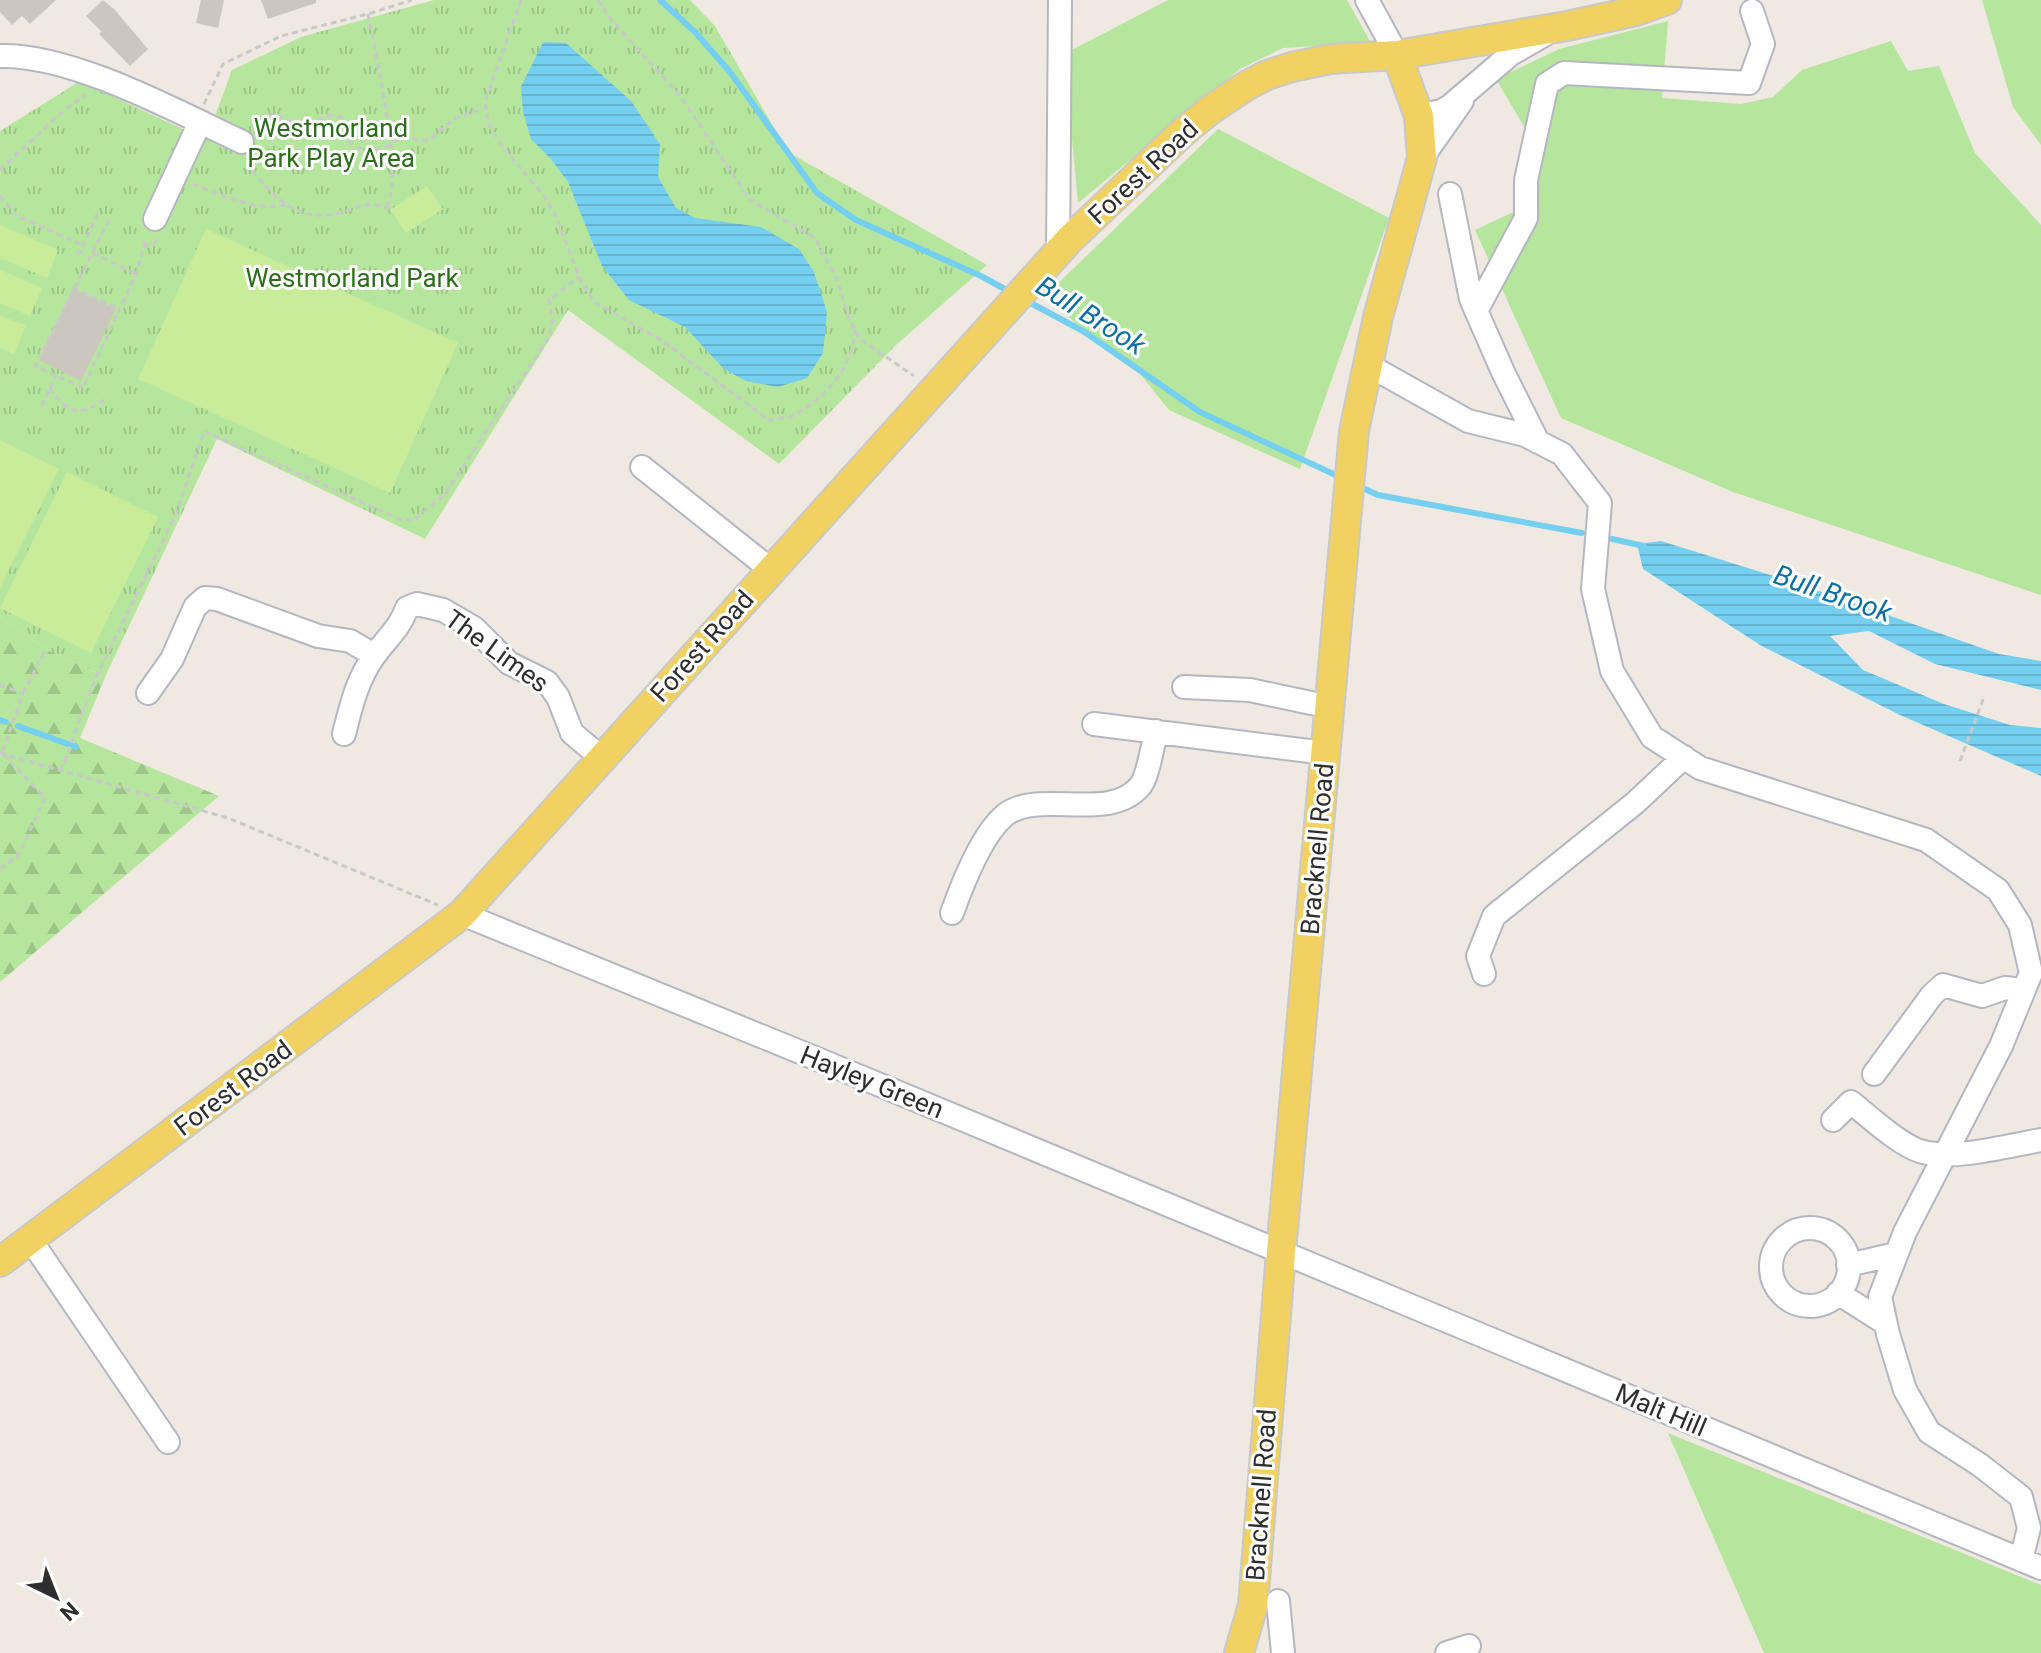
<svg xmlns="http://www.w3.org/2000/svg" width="2041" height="1653" viewBox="0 0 2041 1653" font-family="Roboto,sans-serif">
  <defs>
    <pattern id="forest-firs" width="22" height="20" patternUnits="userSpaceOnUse" patternTransform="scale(2)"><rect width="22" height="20" fill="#b6e59e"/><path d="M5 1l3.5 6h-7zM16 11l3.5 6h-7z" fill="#9dc588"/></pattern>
    <pattern id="park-tufts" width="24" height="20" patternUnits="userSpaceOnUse" patternTransform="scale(2)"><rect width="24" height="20" fill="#b6e59e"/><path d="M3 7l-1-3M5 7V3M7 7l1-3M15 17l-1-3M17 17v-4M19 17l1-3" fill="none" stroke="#9dc588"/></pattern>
    <pattern id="water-rules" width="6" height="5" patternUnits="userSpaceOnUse" patternTransform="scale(2)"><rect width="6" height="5" fill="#75cff0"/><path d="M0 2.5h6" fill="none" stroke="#66b2ce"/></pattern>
  </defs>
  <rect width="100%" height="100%" fill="#efe9e1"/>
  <path fill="#b6e59e" d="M1168,0H1347L1371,43L1283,48L1240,69L1078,203L1064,54Z
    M1982,0H2041V145L2013,107Z
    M1668,21L1662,98L1741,104L1773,97L1802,70L1891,41L1908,71L1939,66L1975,153L2041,225V595L1733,492L1561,418L1475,230L1522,208L1525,128L1496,79L1559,49Z
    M1218,129L1389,218L1300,469L1169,410L1129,360L1084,332L1047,294Z
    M1668,1433L2041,1585V1653H1764Z"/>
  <path fill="url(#forest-firs)" d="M0,617L46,649L105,677L80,738L219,796L0,982Z"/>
  <path fill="url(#park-tufts)" d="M434,0H690L715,26L788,152L987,265L896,345L779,464L568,310L425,539L217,439L105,677L46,649L0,617V131L80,81L206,140L232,70L301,37Z"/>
  <path fill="#c9ec9a" d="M427,186L443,209L406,233L390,210Z
    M0,225L58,250L47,278L0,258Z
    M206,229L458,343L390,493L138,379Z
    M0,270L42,288L30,316L0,303Z
    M0,315L26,326L14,354L0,348Z
    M0,440L59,469L0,588Z
    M67,472L158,517L91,653L0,608Z"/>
  <path fill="url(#water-rules)" d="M543,42L566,43L631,101L660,144L658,177L676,208L695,218L761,227L799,249L814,272L827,312L823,353L807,378L778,387L746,381L724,369L685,327L629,300L602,266L568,182L551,159L531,139L523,112L521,87Z
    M1661,541L1793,582L1999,654L2041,661V690L1935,664L1869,631L1830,636L1863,670L1944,704L2010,725L2041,728V776L1900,715L1760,645L1643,569L1637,544Z"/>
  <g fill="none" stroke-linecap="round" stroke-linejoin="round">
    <path stroke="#75cff0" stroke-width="6" d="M660,0L695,32L730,72L817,193L856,220L981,276L1012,293
      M1025,300L1083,331L1200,412L1342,478
      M1356,485L1378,495L1582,533
      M1612,539L1644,546
      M0,720L6,722
      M18,726L76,747"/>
  </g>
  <path fill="#cbc7bf" d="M0,0H56L30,24L22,16L12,25L0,12Z
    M103,0L115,10L148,49L130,66L99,34L102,32L86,16Z
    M201,0H224L218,28L196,23Z
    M261,0H316V3L268,19Z
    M73,289L116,309L81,381L39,360Z"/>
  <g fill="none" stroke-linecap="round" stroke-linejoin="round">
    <defs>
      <path id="minor" d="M1367,0L1397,55
        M0,56C72,54 176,111 242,142
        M1419,116L1441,111L1450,106L1511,54L1544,35
        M1422,158L1462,101
        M1450,194L1471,299L1503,372L1538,442
        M155,219L200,122
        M1058,251L1060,0
        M1476,311L1526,218V180L1547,84L1564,73L1749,83L1763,44L1752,11
        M1368,365L1468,421L1525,435L1562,454L1600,503L1593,589L1612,671L1652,737L1700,768L1926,840L1998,890L2020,925L2031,973L2001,1046L1905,1232L1880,1297L1888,1334L1905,1390L1929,1432L1980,1465L2021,1497L2029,1528L2021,1560
        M642,467L770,569
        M1184,687L1250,690L1330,707
        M148,693L172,659L195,607L205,598L217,599L318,636L350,641L374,655
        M1094,724L1325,753
        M344,734C351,706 357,680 374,656C386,639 400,628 407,608L417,604L443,610L474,628L509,663L547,682L558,697L572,733L602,758
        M952,913C962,885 982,834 1005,815C1040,788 1110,824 1141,785C1148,775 1153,745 1156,731
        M462,914L827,1063L2041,1568
        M1484,974L1478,956L1494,916L1635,803L1684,757
        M1874,1074L1932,995L1943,985L1982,996L2005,988L2024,990
        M1833,1120L1851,1102C1868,1116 1902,1147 1923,1152C1956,1160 2007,1146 2041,1140
        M1771 1267a39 39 0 1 1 78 0a39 39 0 1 1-78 0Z
        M30,1239L168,1442
        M1848,1265L1896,1254
        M1838,1293L1885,1323
        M1278,1601L1283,1653
        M1447,1653L1469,1646"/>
      <path id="major" d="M0,1262L462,914L1069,240L1182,133L1210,110L1246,86L1267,75L1292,67L1330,59L1397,55L1567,26L1636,11L1667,0
        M1239,1653L1253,1605L1281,1252L1354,431L1378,317L1422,158L1419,116L1397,55"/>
    </defs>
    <use href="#minor" stroke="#b4b7c1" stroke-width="26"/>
    <use href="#major" stroke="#c9c9c9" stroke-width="32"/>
    <path stroke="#c9c9c9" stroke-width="3" stroke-dasharray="6 4" stroke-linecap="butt" d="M521,0L485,102L489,125L504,149L545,197L557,218L579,277L587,291L596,303L661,340L769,420C777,419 787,418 794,415C825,399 855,364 855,329
      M598,0L608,16L681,97L750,200L815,238L837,279L849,319L860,339L914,376
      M368,14C376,57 403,172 387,207
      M204,104L223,64L281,36L368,14L412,0
      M252,127C270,103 285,118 304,132C323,125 315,111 342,117L349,129L350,143C374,160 388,142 409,136C429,150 437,130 454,120C462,114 476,112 486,108
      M247,162C269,194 296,224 339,213C367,206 365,199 393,210
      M0,170L62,112L85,95
      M193,184C221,194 255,212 285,205
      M0,196L17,216L83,245
      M109,220L35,366L83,388L136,274L147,238
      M144,247L154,244L156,239
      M77,252L80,253L97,214
      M93,253L136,274
      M73,288L120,309
      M50,388C68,415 82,417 106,398
      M42,406L56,375
      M0,685L23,693L2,753L45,798L19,854L0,869
      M23,693L46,649
      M0,753L228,818L438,905
      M1960,761L1984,697
      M61,771L94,681L176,514L204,431L399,519L414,520L444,495L549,337L553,320L549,300L579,277"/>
    <use href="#minor" stroke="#fff" stroke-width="22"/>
    <use href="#major" stroke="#f2d163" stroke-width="28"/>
  </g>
  <g text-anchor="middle" stroke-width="6" stroke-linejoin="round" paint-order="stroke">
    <g font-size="26" fill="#2c6e1b" stroke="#fff">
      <text x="331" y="137">Westmorland<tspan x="331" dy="30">Park Play Area</tspan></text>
      <text x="352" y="287">Westmorland Park</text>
    </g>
    <g font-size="26" fill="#2e2e2e" stroke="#fff">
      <text transform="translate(1143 172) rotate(-43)" y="9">Forest Road</text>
      <text transform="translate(702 646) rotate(-48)" y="9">Forest Road</text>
      <text transform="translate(497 651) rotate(36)" y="9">The Limes</text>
      <text transform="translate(1317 849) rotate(-85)" y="9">Bracknell Road</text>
      <text transform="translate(872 1082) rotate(22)" y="9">Hayley Green</text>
      <text transform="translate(233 1088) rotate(-37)" y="9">Forest Road</text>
      <text transform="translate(1661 1410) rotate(23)" y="9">Malt Hill</text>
      <text transform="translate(1261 1495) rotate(-86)" y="9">Bracknell Road</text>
    </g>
    <g font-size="28" font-style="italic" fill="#0d6fa3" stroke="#fff">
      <text transform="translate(1091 315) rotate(32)" y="10">Bull Brook</text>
      <text transform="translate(1833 593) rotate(19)" y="10">Bull Brook</text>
    </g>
  </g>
  <g transform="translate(56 1597) rotate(137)" stroke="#ffffff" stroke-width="6" paint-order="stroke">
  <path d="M0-6L14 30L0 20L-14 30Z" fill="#2e2e2e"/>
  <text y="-12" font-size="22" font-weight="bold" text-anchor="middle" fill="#2e2e2e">N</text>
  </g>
</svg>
